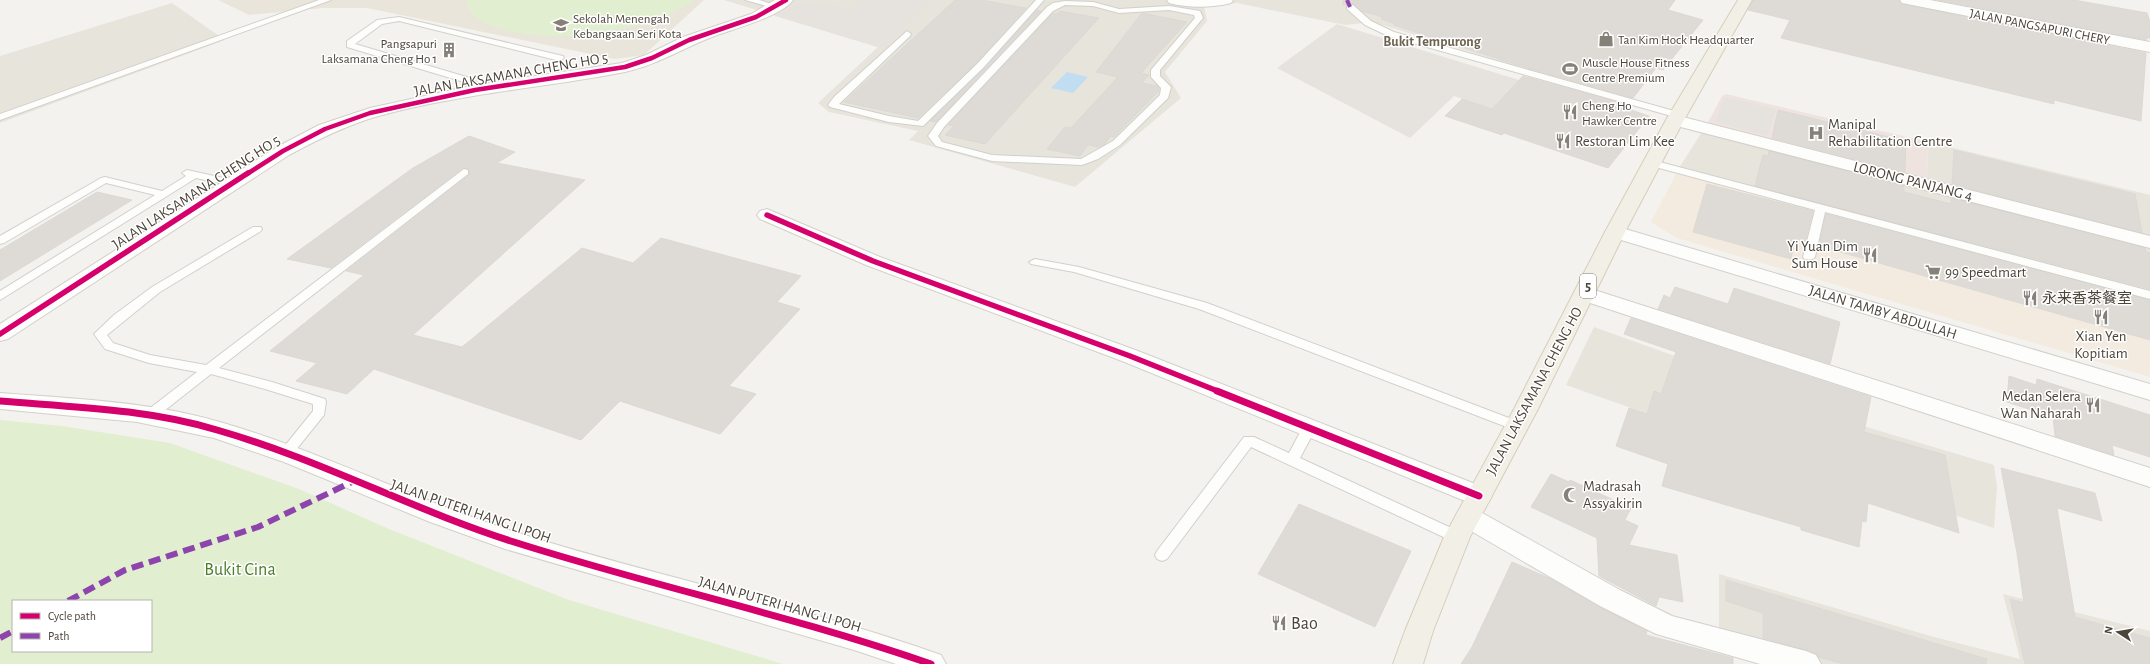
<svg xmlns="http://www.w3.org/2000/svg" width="2150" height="664" viewBox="0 0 2150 664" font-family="'Alegreya Sans','Noto Sans SC',sans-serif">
  <rect width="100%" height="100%" fill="#f4f2ee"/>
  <path fill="#e7e4dc" d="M724,0H1407L1546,40L1519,67L1373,22L1345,25L1237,3L1204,7L1207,21L1165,72L1181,98L1075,187L909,140L918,131L829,112L818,103L878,47Z
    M172,3L225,40L0,123V56Z
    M1707,124L1927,180L1928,142L2150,195V292L1679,168Z
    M1594,327L1778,393L1853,423L1994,465L1997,487L1994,528L1679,425L1566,385Z
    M1719,574L1934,637L2020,659L2003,594L2150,631V664H1822L1719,636Z"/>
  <path fill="#f3ebdf" d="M1679,168L2150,292V377L1677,238L1651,222Z"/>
  <path fill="#eae5da" d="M218,0H704L644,55L615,59L367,8H324L249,15Z"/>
  <path fill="#eee3df" d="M1726,94L1928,142L1927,180L1707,124L1722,96Z"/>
  <path fill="#e1eecf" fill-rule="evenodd" d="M466,0H695C670,18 637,26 607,32C576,39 473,42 466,0Z
    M0,420L62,426L170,443L299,489L389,529L569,600L783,664H0ZM13,601H151V651H13Z"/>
  <path fill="#e6e3df" d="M859,0H931L884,49L775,16L801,2L852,8Z
    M1337,24L1519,80L1492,109L1454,96L1410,138L1277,68Z
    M1724,97L1776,109L1768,136L1715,122Z"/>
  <path fill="#c0ddf1" d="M1067,72L1088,77L1073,93L1051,88Z"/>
  <path fill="#dedbd6" stroke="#dcd9d4" d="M955,0H981L1026,8L976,63L918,118L844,102Z
    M1343,0H1675L1668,10L1703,20L1663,70L1656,68L1633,98L1530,69L1394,25L1396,24L1381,19L1383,17L1361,11L1354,4L1343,5Z
    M1753,0H1899L1902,4L2146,53L2141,121L2054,100V104L1781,38L1790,20L1748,10Z
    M1938,0H2074L2147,13L2150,22V38H2147L2146,40Z
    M1037,10L1041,11L936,122L930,121L984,69Z
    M1060,11L1099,18L985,144L945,135L954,126L948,125L1053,13L1056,14Z
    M1142,13L1187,22L1141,73L1149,75L1142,83L1158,86L1159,91L1114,137L1110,136L1105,144L1099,147L1088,145L1080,156L1047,149L1065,127L1071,128L1118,77L1096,72Z
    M1523,76L1628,105L1625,108L1649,116L1608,168L1504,133L1502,135L1445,116L1462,99L1492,109Z
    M1778,110L1906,141L1905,172L1772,138Z
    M469,136L515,152L497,163L585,180L413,335L462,347L582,248L633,263L661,238L801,276L777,302L800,309L729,386L756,394L720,434L620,401L581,440L374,369L347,394L296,381L317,363L270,351L364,275L346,271L469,175V169L463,168L331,268L287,259L413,168Z
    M1954,150L2135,194L2142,233L1952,184Z
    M1769,151L1904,186V192L1951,204V198L2145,248L2146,252L2150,253V289L1755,186L1763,155L1768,156Z
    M1707,184L1813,211L1805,242L1795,239L1791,259L1693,232Z
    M97,192L132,200L0,281V250Z
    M1826,214L2150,300V340L1819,246Z
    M1675,287L1728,304L1734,288L1840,322L1830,364L1658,309L1664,295L1670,298Z
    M1631,318L1871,397L1864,432L1945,455L1959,533L1868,503L1866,522L1862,521L1859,547L1801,530V527L1662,486L1668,464L1616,446L1629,408L1647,414L1654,391L1661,394L1676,352L1624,334Z
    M2009,376L2036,385L2037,379L2150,415V457L2112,445L2114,455L2055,436L2053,417L2007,402Z
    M2001,468L2095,493L2102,521L2057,508L2075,617L2150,638V664H2025L2010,599L2024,603L2017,553Z
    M1551,474L1569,482L1570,480L1631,508L1625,520L1638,526L1629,545L1677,555L1683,602L1659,597L1656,606L1599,576L1597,538L1531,507Z
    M1299,504L1411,551L1375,627L1258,574Z
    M1512,562L1551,579L1599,607L1647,631L1646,635L1733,658V664H1461L1472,647Z
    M1726,580L1987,659L1986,664H1843L1819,657L1817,654L1806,650L1763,638V613L1726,601Z"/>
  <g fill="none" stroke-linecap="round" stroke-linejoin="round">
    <defs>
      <path id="service" d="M319,0H331L0,120V114Z
        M745,0H759L781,7L777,9Z
        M1036,0H1044L983,68L923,126L889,122L830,107L828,105L834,97L907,31L911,34L910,36L839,104L889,116L918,121L977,64Z
        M1065,1L1093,2L1119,9L1169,6L1200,11L1203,18L1160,70V76L1171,87L1168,98L1120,145L1098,159L1082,165L992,161L936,146L928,136L937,123L1047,7L1053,3ZM1065,5L1093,6L1119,13L1169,10L1194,15L1195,18L1151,70V77L1161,88L1160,95L1113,141L1081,159L992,155L942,142L938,136L944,127L1053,11Z
        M1347,5H1353L1371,21L1394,32L1681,113L1683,115L1681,117H1675L1388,36L1365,25L1347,9Z
        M399,17L563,56L564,58L560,61L399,21L382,24L355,44L470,78L482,85L478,92L475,93L470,90L472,86L464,82L347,47V41L377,20Z
        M1652,160L2150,291V299L1825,212L1815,257L1813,259H1805L1803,257L1815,210L1648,165V161Z
        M464,169L468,170V174L219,368L272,382L325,399L326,402L324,415L291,456H281L279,453L313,411V404L265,389L211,374L155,418H145L144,415L145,412L197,372L149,363L105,349L94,334L114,315L152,287L253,227H261L262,229L261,231L160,292L107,335L113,343L150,355L206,365Z
        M187,170L237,181L238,183L233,186L196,178L0,300V291L155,195L106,183L4,243L0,244V236L101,178L105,177L162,191L186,176L182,173Z
        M1035,259L1079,267L1207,303L1522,423L1524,426L1522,429H1512L1199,309L1074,272L1031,264L1029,262Z
        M1309,423L1314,425L1316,428L1300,458L1462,533L1464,537L1462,541L1457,543L1452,541L1251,447L1167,559L1162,561L1157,559L1155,555L1157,551L1244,437H1254L1289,453L1304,425Z"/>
      <path id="minor" d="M775,0H793C783,15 738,28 720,34C688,45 658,65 625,72C542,88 457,94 375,117C345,126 317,140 289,155L8,339L0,341V324L277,147L319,125L370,108L475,85L622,63L646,55L683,37L751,14Z
        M1167,0H1233L1231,3C1212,8 1188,8 1169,3Z
        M1900,0H1930L2150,42V52L1907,4L1902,3Z
        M1675,115L2150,236V248L1669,124L1666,120L1669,116Z
        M767,209L880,257L1138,351L1488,489L1492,496L1488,503L1479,506L1470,503L1122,361L866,265L760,219L757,215L760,211Z
        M1585,287L2150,468V487L1578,299L1574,294L1578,289Z
        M1468,507L1477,510L1620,590L1672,616L1806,651L1816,655L1821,664H1760L1656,634L1600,606L1459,524L1455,517L1459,510Z"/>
      <path id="tertiary" d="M1615,226L2150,384V400L1608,236L1605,232L1608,228Z
        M0,393C74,399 148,401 220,422C321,451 415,500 515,532C656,577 802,605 941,655L946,664H896L854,650L505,549L430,522L284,462L214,438L137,422L0,409Z"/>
      <path id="primary" d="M1738,0H1752L1684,120L1625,232L1538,409L1470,537L1433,631L1423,664H1393L1405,631L1444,537L1514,409L1605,232L1666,120Z"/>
    </defs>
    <use href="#service" stroke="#d2d0cb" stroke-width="2"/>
    <use href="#minor" stroke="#d2d0cb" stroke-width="2"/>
    <use href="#tertiary" stroke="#d2d0cb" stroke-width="2"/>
    <use href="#primary" stroke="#d6cebb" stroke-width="2"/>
    <use href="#service" fill="#fdfdfc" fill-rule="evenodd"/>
    <use href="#minor" fill="#fdfdfc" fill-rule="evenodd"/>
    <use href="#tertiary" fill="#fdfdfc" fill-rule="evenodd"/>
    <use href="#primary" fill="#f2efe6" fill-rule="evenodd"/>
    <path stroke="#8e44ad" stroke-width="4" stroke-dasharray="8 4" stroke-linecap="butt" d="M1347,0L1350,7"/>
    <path stroke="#8e44ad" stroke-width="6" stroke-dasharray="12 6" stroke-linecap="butt" d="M68,601L125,570L258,527L354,481
      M0,638L13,631"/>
    <defs>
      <path id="cycleway-far2" d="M247,174L283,151L325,129L370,113L475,90L625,67L652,58L689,40L756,17L786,0"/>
      <path id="cycleway-far1" d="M767,215L873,261L1130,356L1220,392
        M0,334L248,173"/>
      <path id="cycleway" d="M1217,391L1479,496
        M0,401C73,407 147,409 217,430C319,459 413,510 514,542C652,586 794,616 931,664"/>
    </defs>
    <use href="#cycleway-far2" stroke="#fff" stroke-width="6"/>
    <use href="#cycleway-far1" stroke="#fff" stroke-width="8"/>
    <use href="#cycleway" stroke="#fff" stroke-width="10"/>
    <use href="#cycleway-far2" stroke="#d6006c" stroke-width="4.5"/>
    <use href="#cycleway-far1" stroke="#d6006c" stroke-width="5.5"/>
    <use href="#cycleway" stroke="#d6006c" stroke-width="7"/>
  </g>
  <defs>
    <symbol id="school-bare" viewBox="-9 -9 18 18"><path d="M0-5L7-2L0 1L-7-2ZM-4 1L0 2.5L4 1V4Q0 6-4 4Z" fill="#868178" stroke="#fff" stroke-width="2.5" paint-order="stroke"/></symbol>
    <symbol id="shop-bare" viewBox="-9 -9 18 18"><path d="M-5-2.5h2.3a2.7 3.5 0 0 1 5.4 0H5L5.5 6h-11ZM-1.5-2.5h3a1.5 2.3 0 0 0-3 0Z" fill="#868178" stroke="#fff" stroke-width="2.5" paint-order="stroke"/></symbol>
    <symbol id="building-bare" viewBox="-9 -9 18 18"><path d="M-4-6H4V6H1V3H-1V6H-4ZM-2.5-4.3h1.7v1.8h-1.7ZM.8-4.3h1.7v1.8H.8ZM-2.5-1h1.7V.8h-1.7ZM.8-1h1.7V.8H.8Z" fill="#868178" stroke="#fff" stroke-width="2.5" paint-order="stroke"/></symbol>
    <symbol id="stadium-bare" viewBox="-9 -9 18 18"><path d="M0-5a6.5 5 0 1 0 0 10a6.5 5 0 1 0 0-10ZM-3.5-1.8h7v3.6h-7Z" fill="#868178" stroke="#fff" stroke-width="2.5" paint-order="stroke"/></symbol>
    <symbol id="restaurant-bare" viewBox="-9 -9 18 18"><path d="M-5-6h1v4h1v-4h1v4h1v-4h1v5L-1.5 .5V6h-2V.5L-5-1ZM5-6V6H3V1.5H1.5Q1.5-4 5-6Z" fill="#868178" stroke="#fff" stroke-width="2.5" paint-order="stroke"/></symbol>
    <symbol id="hospital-bare" viewBox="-9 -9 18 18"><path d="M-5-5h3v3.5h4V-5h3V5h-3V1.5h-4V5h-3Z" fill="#868178" stroke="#fff" stroke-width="2.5" paint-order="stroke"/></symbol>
    <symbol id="supermarket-bare" viewBox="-9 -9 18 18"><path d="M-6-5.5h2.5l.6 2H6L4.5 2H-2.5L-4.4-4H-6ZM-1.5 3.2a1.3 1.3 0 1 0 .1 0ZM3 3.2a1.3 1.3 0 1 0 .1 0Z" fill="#868178" stroke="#fff" stroke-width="2.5" paint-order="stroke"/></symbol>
    <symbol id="mosque-bare" viewBox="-9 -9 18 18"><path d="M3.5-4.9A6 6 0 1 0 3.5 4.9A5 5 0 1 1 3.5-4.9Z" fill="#868178" stroke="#fff" stroke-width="2.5" paint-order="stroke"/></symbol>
  </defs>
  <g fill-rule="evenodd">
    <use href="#school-bare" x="550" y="14" width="22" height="22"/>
    <use href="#shop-bare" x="1595" y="28" width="22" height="22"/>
    <use href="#building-bare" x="438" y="39" width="22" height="22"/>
    <use href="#stadium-bare" x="1559" y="58" width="22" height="22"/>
    <use href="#restaurant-bare" x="1559" y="101" width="22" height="22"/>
    <use href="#hospital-bare" x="1805" y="122" width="22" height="22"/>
    <use href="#restaurant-bare" x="1552" y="130" width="22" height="22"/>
    <use href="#restaurant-bare" x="1859" y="244" width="22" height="22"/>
    <use href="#supermarket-bare" x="1922" y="261" width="22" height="22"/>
    <use href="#restaurant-bare" x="2019" y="287" width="22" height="22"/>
    <use href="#restaurant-bare" x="2090" y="306" width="22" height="22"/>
    <use href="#restaurant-bare" x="2082" y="394" width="22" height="22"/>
    <use href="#mosque-bare" x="1560" y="484" width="22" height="22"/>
    <use href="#restaurant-bare" x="1268" y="612" width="22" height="22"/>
  </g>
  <g text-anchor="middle" stroke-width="3" stroke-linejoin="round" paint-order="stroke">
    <g font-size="13" fill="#4b4439" stroke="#fff" text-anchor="start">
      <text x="573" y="23">Sekolah Menengah<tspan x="573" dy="15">Kebangsaan Seri Kota</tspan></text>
      <text x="1618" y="44">Tan Kim Hock Headquarter</text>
      <text x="437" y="48" text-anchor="end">Pangsapuri<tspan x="437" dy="15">Laksamana Cheng Ho 1</tspan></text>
      <text x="1582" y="67">Muscle House Fitness<tspan x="1582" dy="15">Centre Premium</tspan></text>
      <text x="1582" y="110">Cheng Ho<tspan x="1582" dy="15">Hawker Centre</tspan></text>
    </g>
    <g font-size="13" fill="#4b4439" stroke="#fff">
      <text transform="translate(2040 26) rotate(11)" y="5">JALAN PANGSAPURI CHERY</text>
    </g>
    <g font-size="14" font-weight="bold" fill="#6e6250" stroke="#fff">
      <text x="1432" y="46">Bukit Tempurong</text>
    </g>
    <rect fill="#fff" stroke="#817c74" stroke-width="1" x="1580" y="274" width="16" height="24" rx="3"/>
    <g font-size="14" font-weight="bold" fill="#4b4439">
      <text x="1588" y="291">5</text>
    </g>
    <g font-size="15" fill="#4b4439" stroke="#fff">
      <text transform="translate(511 74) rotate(-10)" y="5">JALAN LAKSAMANA CHENG HO 5</text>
      <text transform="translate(1913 181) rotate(14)" y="5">LORONG PANJANG 4</text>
      <text transform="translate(196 192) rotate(-33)" y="5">JALAN LAKSAMANA CHENG HO 5</text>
      <text transform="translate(1883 312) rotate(17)" y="5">JALAN TAMBY ABDULLAH</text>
      <text transform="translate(1534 391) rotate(-62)" y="5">JALAN LAKSAMANA CHENG HO</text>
      <text transform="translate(471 511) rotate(19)" y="5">JALAN PUTERI HANG LI POH</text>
      <text transform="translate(780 604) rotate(16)" y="5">JALAN PUTERI HANG LI POH</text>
    </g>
    <g font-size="15" fill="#4b4439" stroke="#fff" text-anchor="start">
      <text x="1828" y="129">Manipal<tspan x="1828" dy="17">Rehabilitation Centre</tspan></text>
      <text x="1575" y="146">Restoran Lim Kee</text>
      <text x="1858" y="251" text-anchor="end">Yi Yuan Dim<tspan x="1858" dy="17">Sum House</tspan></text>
      <text x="1945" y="277">99 Speedmart</text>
      <text x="2042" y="303">永来香茶餐室</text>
      <text x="2101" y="341" text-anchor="middle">Xian Yen<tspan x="2101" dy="17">Kopitiam</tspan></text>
      <text x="2081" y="401" text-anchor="end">Medan Selera<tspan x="2081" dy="17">Wan Naharah</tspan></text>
      <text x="1583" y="491">Madrasah<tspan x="1583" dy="17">Assyakirin</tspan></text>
    </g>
    <g font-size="18" fill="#4a7f2a" stroke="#fff">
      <text x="240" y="575">Bukit Cina</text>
    </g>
    <g font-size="18" fill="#4b4439" stroke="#fff" text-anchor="start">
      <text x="1291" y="629">Bao</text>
    </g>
  </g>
  <rect x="12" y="600" width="140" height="52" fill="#ffffff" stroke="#b7b4b0"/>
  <rect x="20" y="613" width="20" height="6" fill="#d6006c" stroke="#b7b4b0"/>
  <text x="48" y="620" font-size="12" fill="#4b4439">Cycle path</text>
  <rect x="20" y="633" width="20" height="6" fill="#8e44ad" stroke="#b7b4b0"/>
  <text x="48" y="640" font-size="12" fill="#4b4439">Path</text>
  <g transform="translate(2118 632) rotate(282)" stroke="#ffffff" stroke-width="3" paint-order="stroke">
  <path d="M0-3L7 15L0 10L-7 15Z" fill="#4b4439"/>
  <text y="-6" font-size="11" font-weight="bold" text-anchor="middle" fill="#4b4439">N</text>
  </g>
</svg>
